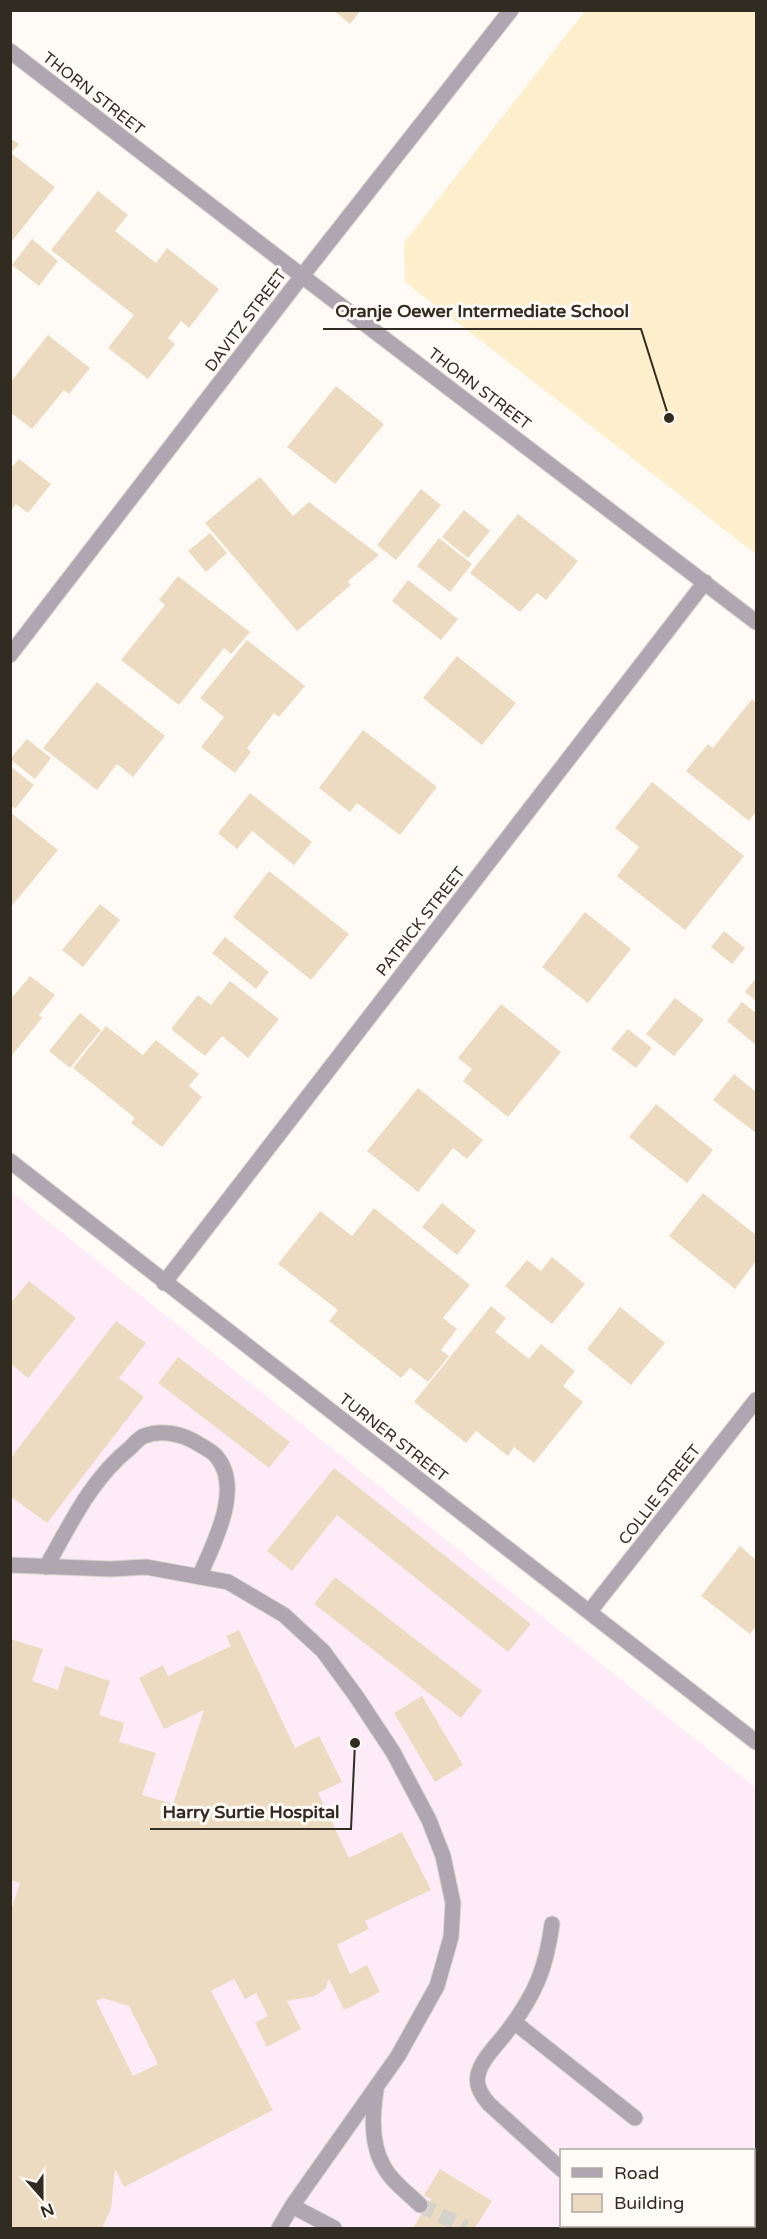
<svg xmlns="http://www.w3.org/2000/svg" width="767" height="2239" viewBox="0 0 767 2239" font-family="'Varela Round',sans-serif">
  <rect width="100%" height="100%" fill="#fefbf6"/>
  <path fill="#fdefcb" d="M585,11H756V554L405,282L404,243Z"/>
  <path fill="#fdecf8" d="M10,1191L756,1788V2174L754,2178V2150H562V2226H715L712,2228H11Z"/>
  <path fill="#eddbc1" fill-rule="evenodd" d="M333,10H361L350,24Z
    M10,138L19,144L11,153L55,187L12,241L10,240Z
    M98,191L128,215L115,231L156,263L167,248L219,289L189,328L181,321L168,338L175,344L148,379L108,348L134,315L51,250Z
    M32,239L58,261L39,286L12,265Z
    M48,335L90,368L69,394L64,390L32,429L10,412V383Z
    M336,386L384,424L335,484L287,447Z
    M19,459L51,484L28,513L16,504L10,511V465L13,466Z
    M260,477L293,516L309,502L379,555L348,581L351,585L297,631L205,523Z
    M421,489L441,505L396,560L377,545Z
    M464,510L490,531L468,558L442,537Z
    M518,514L578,561L546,600L537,593L520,612L470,573Z
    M210,533L227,553L206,572L188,551Z
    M439,538L472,564L450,592L417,566Z
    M178,576L250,632L231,654L224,648L179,705L121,660L165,605L159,600Z
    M408,580L458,619L441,640L392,601Z
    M247,640L305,686L279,717L274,713L247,748L251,752L235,773L201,747L224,717L200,698Z
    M457,656L516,703L482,745L423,698Z
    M97,682L165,736L133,777L117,764L97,790L43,748Z
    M752,699L756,703V812L749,821L686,771L708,744L713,748Z
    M363,730L437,787L400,835L357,803L350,812L319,788Z
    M27,739L51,758L35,779L10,759Z
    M10,766L34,785L15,809L10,805Z
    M652,782L744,856L685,930L617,876L639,847L615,828Z
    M250,793L312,842L294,865L252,831L237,849L218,833Z
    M10,812L58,850L10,908Z
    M269,871L349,934L311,980L233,917Z
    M100,904L120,920L83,967L62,950Z
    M585,912L631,949L588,1003L542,967Z
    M724,931L745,948L732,964L711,947Z
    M225,937L269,972L256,989L212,953Z
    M30,976L55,995L39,1015L42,1018L10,1058V1000Z
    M756,978V1001L745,992Z
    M230,981L279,1019L248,1058L222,1036L205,1056L171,1029L198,995L211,1005Z
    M675,998L704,1020L674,1056L646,1034Z
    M742,1002L756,1013V1045L727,1021Z
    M501,1004L561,1052L508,1117L463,1081L472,1069L458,1058Z
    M80,1013L101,1030L70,1068L49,1051Z
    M106,1026L143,1055L156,1040L199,1074L189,1086L202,1097L162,1147L131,1123L135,1118L73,1068Z
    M628,1029L652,1048L636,1068L611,1049Z
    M734,1074L756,1092V1133L713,1100Z
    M418,1088L483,1140L467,1159L453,1148L418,1192L367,1151Z
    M656,1104L713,1150L687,1183L629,1137Z
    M703,1193L756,1235V1261L735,1289L669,1236Z
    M442,1203L476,1231L457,1255L422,1227Z
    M374,1208L470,1285L443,1318L457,1329L441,1350L449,1356L428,1382L410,1368L401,1378L329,1321L338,1310L278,1264L320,1211L352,1236Z
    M552,1257L585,1284L552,1324L505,1286L527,1260L541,1271Z
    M29,1281L76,1318L28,1378L10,1363V1304Z
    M491,1306L506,1318L495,1332L529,1359L541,1344L575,1371L563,1386L583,1402L534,1463L514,1447L508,1456L476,1431L466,1443L414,1402Z
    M620,1307L665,1343L631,1385L587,1349Z
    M116,1321L146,1343L119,1378L144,1397L47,1523L10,1496V1459Z
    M178,1357L290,1442L269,1468L158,1383Z
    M334,1468L531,1624L508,1652L337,1515L292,1571L267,1551Z
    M740,1546L756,1560V1626L750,1634L701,1596Z
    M335,1577L482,1691L461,1718L314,1604Z
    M239,1630L295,1748L319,1736L342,1782L318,1793L349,1858L402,1832L431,1890L365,1921L369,1929L337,1945L350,1974L367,1965L380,1992L344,2010L329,1979L325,1989L315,1996L287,2001L301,2029L267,2047L255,2023L268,2016L256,1993L245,1999L234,1979L211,1991L273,2110L124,2187L115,2169L111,2209L102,2228H10V1913L20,1883L10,1880V1639L43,1649L32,1681L58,1690L65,1666L110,1681L99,1715L124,1723L119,1742L156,1753L142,1795L173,1804L204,1710L164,1729L139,1678L163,1665L168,1676L231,1646L226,1636ZM102,1998L129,2006L158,2064L133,2076L96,2001Z
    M422,1696L463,1765L435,1782L394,1713Z
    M440,2169L492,2201L475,2228H413L431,2199L424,2195Z"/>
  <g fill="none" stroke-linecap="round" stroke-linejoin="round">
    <path stroke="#d5d2cc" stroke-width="15" stroke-dasharray="15 8" stroke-linecap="butt" d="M420,2205L466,2228"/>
    <defs>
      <path id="minor" d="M10,51L302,276L756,622
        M10,655L302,276L511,10
        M10,1161C258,1357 509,1547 756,1742
        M164,1283L705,582
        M10,1565L111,1569L146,1567L228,1582L284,1615L323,1651L356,1696L393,1752L429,1820L443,1856L453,1903L451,1937L437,1986L398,2056L292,2206L334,2228
        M46,1567C70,1525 91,1479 130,1448C134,1444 139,1438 144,1436C161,1429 182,1434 197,1443C203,1447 212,1451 216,1456C244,1488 213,1545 199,1577
        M590,1611L756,1400
        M552,1924C546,1968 536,1993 509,2029C500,2042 481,2059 478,2075C475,2086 482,2096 489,2104L562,2170
        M514,2022L635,2118
        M376,2091C372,2115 371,2145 384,2167C392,2182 408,2193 420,2205
        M279,2228L292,2206
        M631,2228L634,2226"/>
    </defs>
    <use href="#minor" stroke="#d9d6d0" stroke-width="17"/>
    <use href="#minor" stroke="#b0a6b1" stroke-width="15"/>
  </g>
  <g text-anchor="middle" stroke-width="6" stroke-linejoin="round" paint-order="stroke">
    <g font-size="16" fill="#312c22" stroke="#fefbf6">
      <text transform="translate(94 93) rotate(38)" y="6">THORN STREET</text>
      <text transform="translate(245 320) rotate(-53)" y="6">DAVITZ STREET</text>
      <text transform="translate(480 388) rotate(37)" y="6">THORN STREET</text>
      <text transform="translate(420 921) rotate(-52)" y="6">PATRICK STREET</text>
      <text transform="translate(394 1437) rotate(38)" y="6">TURNER STREET</text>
      <text transform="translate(659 1494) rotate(-52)" y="6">COLLIE STREET</text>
    </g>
  </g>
  <path fill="none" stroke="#312c22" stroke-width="2" d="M669 418L641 329H323M355 1743L351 1829H150"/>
  <g fill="#312c22" stroke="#fefbf6" stroke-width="2">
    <circle cx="669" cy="418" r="6"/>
    <circle cx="355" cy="1743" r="6"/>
  </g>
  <g font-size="18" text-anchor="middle" font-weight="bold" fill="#312c22" stroke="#fefbf6" stroke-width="6" stroke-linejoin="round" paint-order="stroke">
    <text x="482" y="317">Oranje Oewer Intermediate School</text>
    <text x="251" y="1818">Harry Surtie Hospital</text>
  </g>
  <rect width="767" height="2239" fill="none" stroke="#312c22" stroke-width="24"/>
  <rect x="560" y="2149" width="195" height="78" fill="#fefbf6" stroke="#aca8a1" stroke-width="1.5"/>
  <rect x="572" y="2168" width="30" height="9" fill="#b0a6b1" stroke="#aca8a1" stroke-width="1.5"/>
  <text x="614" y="2179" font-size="18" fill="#312c22">Road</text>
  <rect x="572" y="2194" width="30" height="18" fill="#eddbc1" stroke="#aca8a1" stroke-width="1.5"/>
  <text x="614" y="2209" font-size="18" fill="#312c22">Building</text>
  <g transform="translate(42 2197) rotate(159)" stroke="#fefbf6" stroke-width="4.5" paint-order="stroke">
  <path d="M0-4.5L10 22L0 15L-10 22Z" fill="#312c22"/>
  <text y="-9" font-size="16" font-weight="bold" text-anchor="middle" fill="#312c22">N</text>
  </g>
</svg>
